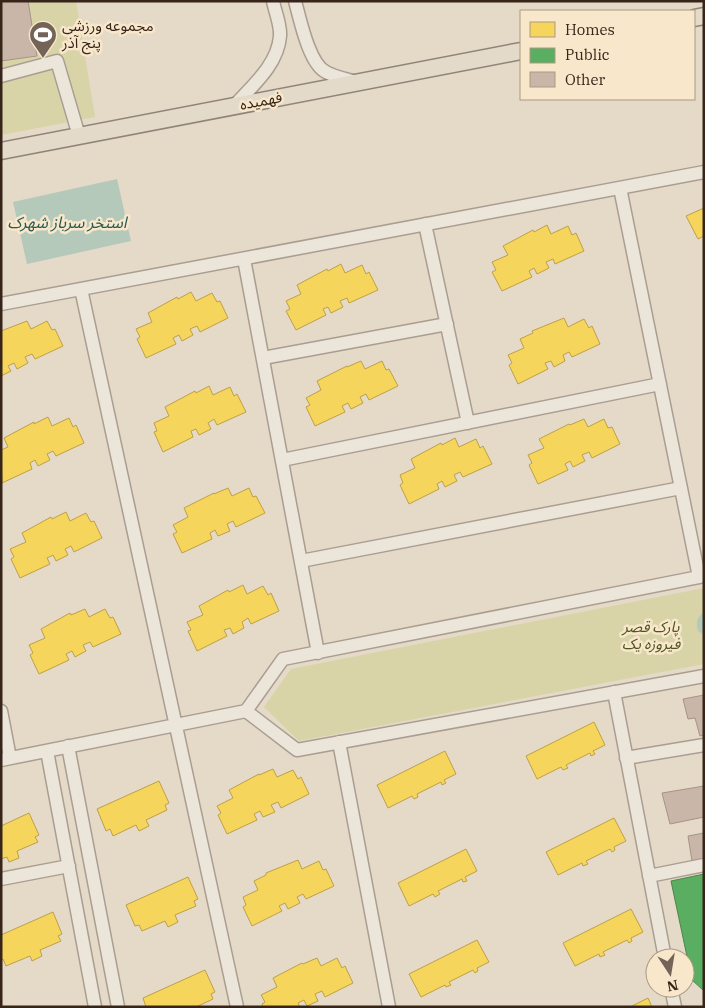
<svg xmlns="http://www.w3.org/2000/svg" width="705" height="1008" viewBox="0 0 705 1008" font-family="'IBM Plex Serif','Noto Sans Arabic',serif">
  <rect width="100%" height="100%" fill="#e5d9c7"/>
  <path fill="#d8d4a8" d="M1,1H76L95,117L1,135Z
    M704,588V664L299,741L264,707L291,669Z"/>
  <path fill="#b4c9ba" d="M117,179L131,241L27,264L13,202Z
    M704,612V635L698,631C696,623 696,618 704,612Z"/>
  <path fill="#f6d55c" stroke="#bda048" d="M704,208V236L698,239L686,216Z
    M547,225L551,234L568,226L572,235L576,233L584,251L555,264L553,259L546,262L549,268L537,274L534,268L529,271L532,277L502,291L492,272L496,270L492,262L508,255L503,246L533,230L534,232Z
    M341,264L345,273L362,265L366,274L369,272L378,290L349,303L347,298L340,301L343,307L331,313L328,307L323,309L326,315L296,330L286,311L290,309L286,301L301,294L297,285L327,269L328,271Z
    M191,292L196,301L212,293L217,302L220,301L228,318L200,332L197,326L190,329L193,335L182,341L179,335L173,338L176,344L146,358L137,339L140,337L136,329L152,322L148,313L177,297L178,299Z
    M564,318L568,327L584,319L589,328L592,326L600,344L572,357L569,352L563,355L565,361L554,367L551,361L545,363L548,369L518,384L509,365L512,363L508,355L524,348L520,339L533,333L532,331Z
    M27,321L31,329L47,321L52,330L55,329L63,346L35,359L32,354L25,357L28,363L17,369L14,363L8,366L11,371L1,376V331Z
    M361,361L365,369L382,361L386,370L389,369L398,386L369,400L366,394L360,397L363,403L351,409L348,403L342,406L345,412L315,426L306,407L310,405L306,398L321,390L317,381L347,366V367Z
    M209,386L213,395L230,387L234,396L237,394L246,412L217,425L214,419L208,423L211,429L199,435L196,429L191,431L193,437L163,452L154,432L157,431L154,423L169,416L165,407L195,391L196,393Z
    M48,417L52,426L69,418L73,427L76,425L84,443L56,456L53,451L47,454L50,460L38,466L35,460L30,463L32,469L2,483L1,450L8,447L4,438L34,422V424Z
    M584,419L588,427L604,419L608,428L612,427L620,444L592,458L589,452L582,455L585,461L573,467L570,461L565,464L568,470L538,484L529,465L532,463L528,455L544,448L539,439L569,424L570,425Z
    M455,438L459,447L476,439L480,448L483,446L492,464L463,477L460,472L454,475L457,481L445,487L442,481L437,484L439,489L409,504L400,485L403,483L400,475L415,468L411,459L441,443L442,445Z
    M228,488L232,496L249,488L253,497L256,496L265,513L236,527L233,521L227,524L230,531L218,536L215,530L210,533L212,539L182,553L173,534L177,532L173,525L188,517L184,508L214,493V494Z
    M66,512L70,521L86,513L91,522L94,521L102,538L74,552L71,546L65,549L68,555L56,561L53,555L47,558L50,564L20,578L11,559L14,557L10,549L26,542L22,533L51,517L52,519Z
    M243,585L247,594L263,586L268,595L271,593L279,611L251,624L248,618L242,622L244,628L233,634L230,628L224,630L227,636L197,651L188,631L191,630L187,622L203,615L199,606L228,590L229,592Z
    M85,609L89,617L105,609L110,618L113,617L121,634L93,647L90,642L83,645L86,651L75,657L72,651L66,654L69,660L39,674L30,655L33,653L29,645L45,638L41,629L70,613L71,615Z
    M594,722L605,745L593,751L595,754L591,756L590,753L566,765L568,768L563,770L561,767L537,779L526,756Z
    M445,751L456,774L444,780L446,783L442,785L441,782L417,794L418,797L414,799L412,796L388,808L377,785Z
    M273,769L277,777L293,770L298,779L301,777L309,794L281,808L278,802L271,805L275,812L263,817L260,811L254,814L257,820L227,834L218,815L221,813L217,806L233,798L229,790L259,774V775Z
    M159,781L169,803L165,805L167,810L146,820L149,826L139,831L136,825L113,836L110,829L106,831L97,809Z
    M29,813L39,835L35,837L38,842L17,851L19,858L9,862L7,857L1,859V826Z
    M614,818L626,841L614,847L615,850L612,852L610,849L586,861L588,864L583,866L582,863L558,875L546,852Z
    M466,849L477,871L465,877L467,881L463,882L462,879L438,891L440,894L435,897L433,894L409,906L398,883Z
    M298,860L302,869L319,861L323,870L326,869L334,886L306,899L303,894L297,897L300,903L288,909L285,903L279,906L282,911L252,926L243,907L246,905L243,897L258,890L254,881L266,875V873Z
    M188,877L198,899L194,901L196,906L175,915L178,922L168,927L165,921L142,931L139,925L135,926L126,905Z
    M631,909L643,932L631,938L632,941L629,943L627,940L603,952L605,955L600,957L599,954L575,966L563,943Z
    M53,912L62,934L58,936L61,941L40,950L42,956L32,961L30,956L6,966L3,959L1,960V935Z
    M477,940L489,962L477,968L478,971L475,973L473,970L449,982L451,985L446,987L445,985L421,997L409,974Z
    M317,958L321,966L337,958L342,968L345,966L353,983L325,997L322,991L315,994L318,1001L307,1006L304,1000L298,1003L300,1007H263L262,1004L265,1002L261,995L277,987L273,978L302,963L303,964Z
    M205,970L215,992L211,994L213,999L196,1007H146L143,998Z
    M648,998L652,1007H630Z"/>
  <path fill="#5aae61" stroke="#50854c" d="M704,874V990H703L692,980L671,881Z"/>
  <path fill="#c9b6a8" stroke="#a59487" d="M1,1H28L37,56L1,61Z
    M704,695V735L700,736L695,718L688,719L683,699Z
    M704,786V817L670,824L662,793Z
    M704,833V859L692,861L688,836Z"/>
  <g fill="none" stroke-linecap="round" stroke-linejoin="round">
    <defs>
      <path id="minor" d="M295,1C300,19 309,64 326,72C335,77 346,79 356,82
        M1,76L57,61L79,136
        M233,107C251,87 278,65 280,36C281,25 275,12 273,1
        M620,188L699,577
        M425,224L468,423
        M244,259L318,653
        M81,289L237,1007
        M1,304L704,172
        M263,358L447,324
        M282,460L660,384
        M301,561L681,488
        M614,692L665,958
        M1,711L10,758
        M246,711L297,750L704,676
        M339,742L389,1007
        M68,746L118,1007
        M47,751L95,1007
        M626,758L704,745
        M1,760L246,711L283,659L704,576
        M649,876L704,865
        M1,879L69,866
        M671,988L675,1007"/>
      <path id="major" d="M694,18L704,16
        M1,151L521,51"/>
    </defs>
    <use href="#minor" stroke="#a99e91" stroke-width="15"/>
    <use href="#major" stroke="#8f8478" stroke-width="19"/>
    <use href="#minor" stroke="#ece5da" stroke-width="12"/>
    <use href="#major" stroke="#e4daca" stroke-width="16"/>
  </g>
  <defs>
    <symbol id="stadium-pin" viewBox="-11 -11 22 30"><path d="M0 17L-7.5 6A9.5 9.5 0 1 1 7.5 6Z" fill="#746457" stroke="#f8e7cb"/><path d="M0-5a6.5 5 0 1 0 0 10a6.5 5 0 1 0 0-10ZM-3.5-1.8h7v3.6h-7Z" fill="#fff"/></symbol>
  </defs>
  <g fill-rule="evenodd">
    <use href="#stadium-pin" x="27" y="19" width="32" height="43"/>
  </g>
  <g text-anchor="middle" stroke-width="5" stroke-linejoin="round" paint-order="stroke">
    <g font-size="15" fill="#37251a" stroke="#f8e7cb" text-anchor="start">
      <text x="62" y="31">مجموعه ورزشی<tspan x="62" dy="17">پنج آذر</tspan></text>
    </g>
    <g font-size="15" fill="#37251a" stroke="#f8e7cb">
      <text transform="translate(261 101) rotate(-11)" y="5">فهمیده</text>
    </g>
    <g font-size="15" font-style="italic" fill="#4d561e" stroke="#f8e7cb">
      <text x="651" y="632">پارک قصر<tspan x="651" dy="17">فیروزه یک</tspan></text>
    </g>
    <g font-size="16" font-style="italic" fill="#275951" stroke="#f8e7cb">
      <text x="67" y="228">استخر سرباز شهرک</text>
    </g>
  </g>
  <rect width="705" height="1008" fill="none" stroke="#37251a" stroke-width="5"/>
  <rect x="520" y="10" width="175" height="90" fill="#f8e7cb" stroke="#ab9984"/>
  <rect x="530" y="22" width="25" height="15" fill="#f6d55c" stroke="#ab9984"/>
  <text x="565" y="35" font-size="15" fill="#37251a">Homes</text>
  <rect x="530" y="48" width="25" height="15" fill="#5aae61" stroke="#ab9984"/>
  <text x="565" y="60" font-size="15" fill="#37251a">Public</text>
  <rect x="530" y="72" width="25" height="15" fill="#c9b6a8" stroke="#ab9984"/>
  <text x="565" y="85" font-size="15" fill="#37251a">Other</text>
  <g transform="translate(670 973) rotate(168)"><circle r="24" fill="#f8e7cb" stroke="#ab9984"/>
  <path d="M0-4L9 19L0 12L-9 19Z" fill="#746457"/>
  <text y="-8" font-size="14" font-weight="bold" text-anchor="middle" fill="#37251a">N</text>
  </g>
</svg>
